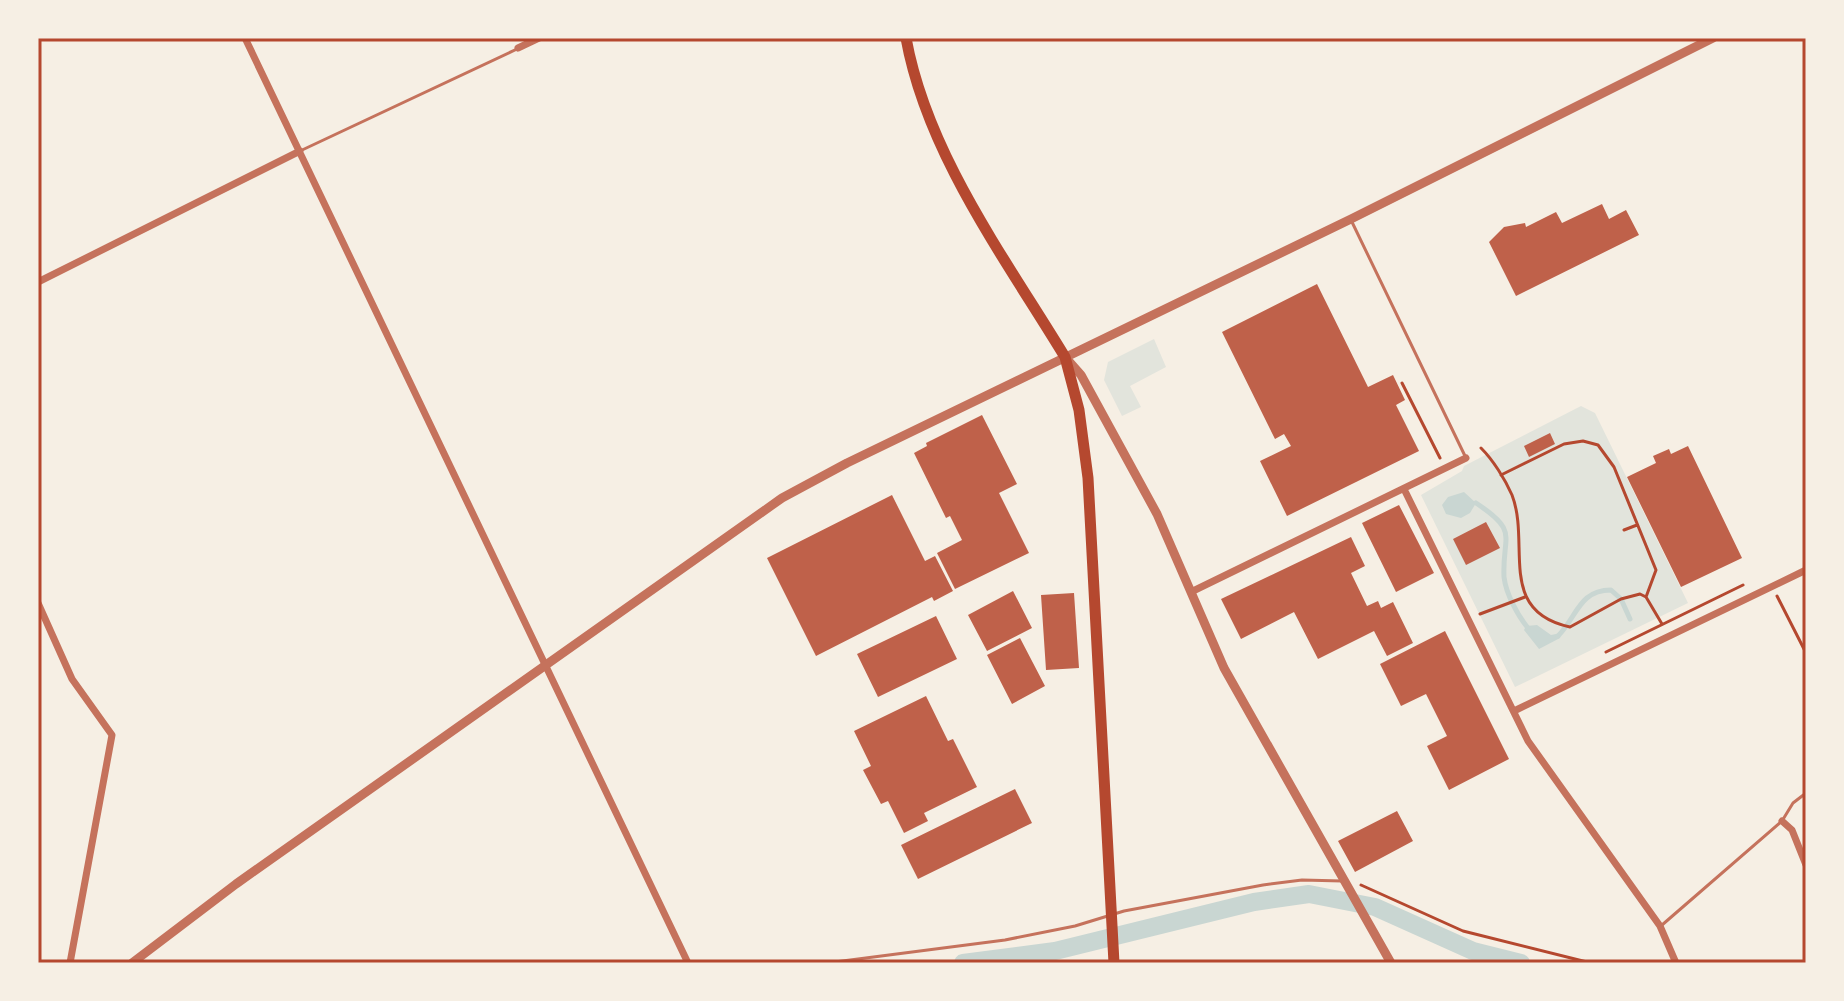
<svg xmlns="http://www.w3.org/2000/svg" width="1844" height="1001" viewBox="0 0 1844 1001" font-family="'Public Sans',sans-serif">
  <rect width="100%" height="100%" fill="#f6efe4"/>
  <path fill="#e2e4dc" d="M1154,339L1166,367L1130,386L1141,407L1122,416L1104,380L1108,362Z
    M1581,406L1595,413L1688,603L1515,687L1421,495L1462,471L1464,466Z"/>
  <path fill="#c9d6d2" d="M1464,492L1476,503L1470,513L1461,518L1446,514L1442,505L1448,497Z
    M1537,625L1551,635L1561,633L1560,638L1539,649L1524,630L1526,626Z"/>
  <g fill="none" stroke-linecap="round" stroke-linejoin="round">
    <path stroke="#c9d6d2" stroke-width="5" d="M1476,503C1520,532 1502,535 1504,577C1506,594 1518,616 1528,628
      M1558,636C1577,617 1579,590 1611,590L1621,599L1630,619"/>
    <path stroke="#c9d6d2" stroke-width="18" d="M963,963L1055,951L1254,902L1309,894L1375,907L1473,951L1521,963"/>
  </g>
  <path fill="#bf614a" d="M1602,204L1609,219L1626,210L1639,235L1516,296L1489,242L1504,227L1525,223L1526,227L1556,212L1562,223Z
    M1317,284L1368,387L1393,375L1405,400L1396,405L1419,451L1287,516L1260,461L1291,446L1284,434L1275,439L1222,332Z
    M982,415L1017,484L999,493L1029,553L955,589L937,553L962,540L950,516L946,518L914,453L927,446L926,443Z
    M1550,433L1555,444L1529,457L1524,446Z
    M1688,446L1742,558L1681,587L1627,477L1656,463L1653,456L1669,449L1671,454Z
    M892,495L925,561L935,556L953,591L934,601L932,597L816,656L767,558Z
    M1399,505L1434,573L1396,592L1362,523Z
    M1486,522L1500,548L1466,565L1453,539Z
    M1351,537L1365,566L1351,573L1367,606L1378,601L1381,608L1393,602L1413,643L1387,656L1374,631L1318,659L1294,612L1241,639L1221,599Z
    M1013,591L1032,628L987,651L968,615Z
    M1074,593L1079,668L1046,670L1041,595Z
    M936,616L957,659L878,697L857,654Z
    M1445,631L1509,759L1449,790L1427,746L1447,736L1426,694L1401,706L1380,664Z
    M1020,638L1045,686L1012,704L987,655Z
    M926,696L948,741L953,739L977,787L924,813L928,821L904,833L888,801L881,804L863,770L871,766L854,731Z
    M1015,789L1032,823L918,879L901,845Z
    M1397,811L1413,841L1355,872L1338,841Z"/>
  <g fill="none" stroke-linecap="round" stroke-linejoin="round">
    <path stroke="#b5482f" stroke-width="3" d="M1402,383L1440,458
      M1481,448C1493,460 1505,479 1512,495C1531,544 1496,611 1570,627L1621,599L1640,594L1646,597L1662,624
      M1501,475L1564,444L1583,441L1598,445L1614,467L1656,570L1646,597
      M1624,530L1637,525
      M1777,596L1806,653
      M1480,614L1525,597
      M1606,652L1743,585
      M1361,885L1463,931L1591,963"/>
    <path stroke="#c5725c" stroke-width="3" d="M300,151L517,49
      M1351,220L1466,458
      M1662,925L1782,821L1793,803L1806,793
      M827,963L1005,940L1075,926L1124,911L1263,885L1302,880L1342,881"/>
    <path stroke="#c5725c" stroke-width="7" d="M245,38L688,963
      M518,48L539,38
      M38,282L300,151
      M1404,489L1528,741L1660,926L1676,963
      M1193,591L1466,458
      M38,603L72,679L112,735L70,963
      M1514,711L1806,570
      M1782,821L1792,830L1806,865"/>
    <path stroke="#c5725c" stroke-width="9" d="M1066,358L1081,375L1157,514L1224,668L1391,963
      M132,963L236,884L782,498L847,463L1351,219L1713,38"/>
    <path stroke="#b5482f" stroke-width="11" d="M906,38C927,154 1005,258 1065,357L1079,410L1088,478L1114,963"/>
  </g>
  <rect width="1844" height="1001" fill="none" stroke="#f6efe4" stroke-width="80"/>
  <rect x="40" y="40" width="1764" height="921" fill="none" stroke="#b5482f" stroke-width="3"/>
</svg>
